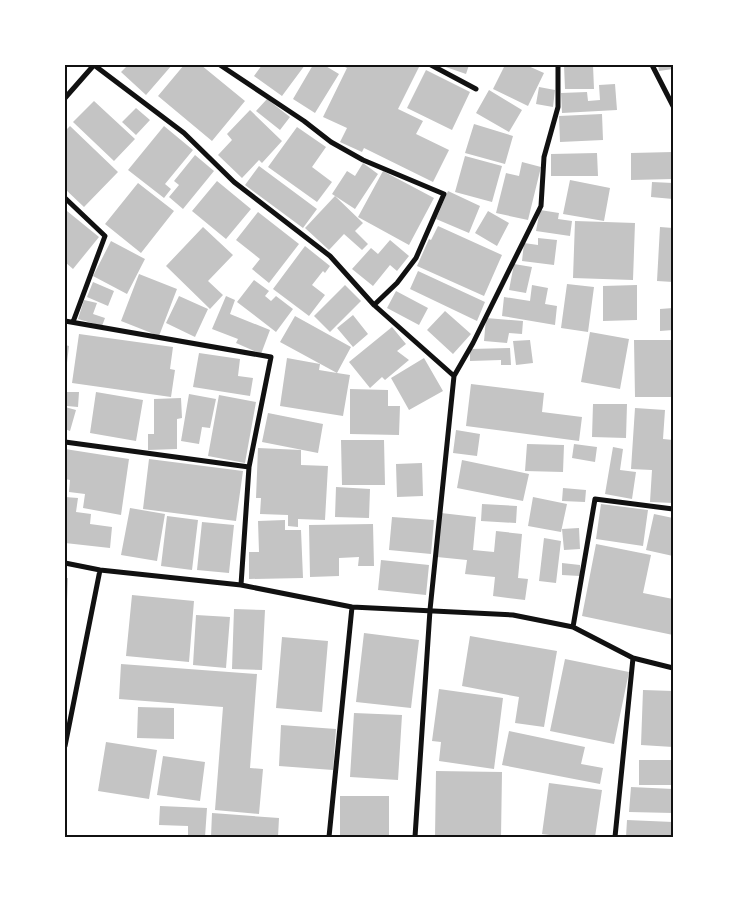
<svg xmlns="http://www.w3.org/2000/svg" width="738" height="902" viewBox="0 0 738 902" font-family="Mulish,sans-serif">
  <rect width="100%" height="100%" fill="#fff"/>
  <path fill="#c4c4c4" d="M128,65H172L146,95L121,72Z
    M184,65H201L245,101L212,141L158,96Z
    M262,65H305L282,96L254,76Z
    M313,65H324L339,74L315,113L293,99Z
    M341,65H420L398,109L423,121L416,134L449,150L433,182L364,148L362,152L340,142L347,128L323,117L347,68Z
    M440,65H469L466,74Z
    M505,65H526L544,73L528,106L493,89Z
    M564,65H593L594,89H565Z
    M658,65H673V69L659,71Z
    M426,70L470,92L452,130L407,108Z
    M615,84L617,110L562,113L561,93L587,92L588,101L600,100L599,85Z
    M539,87L555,90L553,107L536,104Z
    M489,90L522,110L509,132L476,113Z
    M267,99L290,117L280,130L256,111Z
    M94,101L135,139L114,161L73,122Z
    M136,108L150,120L136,135L122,122Z
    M250,110L282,141L262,163L259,160L242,178L218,155L232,140L227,134Z
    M602,114L603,140L560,142L559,116Z
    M474,124L513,136L505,164L465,153Z
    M70,126L118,172L84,207L65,189V131Z
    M164,126L193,150L165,184L171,189L164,198L128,170Z
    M297,127L326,147L312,167L332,182L317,202L268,167Z
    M673,152V179L631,180V153Z
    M597,153L598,176H551V154Z
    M195,155L214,171L183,209L169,197L179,185L174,181Z
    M465,156L502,166L492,202L455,192Z
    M522,162L541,167L528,220L496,213L506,173L519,176Z
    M363,163L378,174L355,209L332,194L347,171L355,176Z
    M259,166L317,209L303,228L245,185Z
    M383,171L434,198L409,245L358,217Z
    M570,180L610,188L604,221L563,214Z
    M217,181L251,209L226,239L192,211Z
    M652,182L673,183V199L651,197Z
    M138,183L174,211L141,253L105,224Z
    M448,191L480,206L469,233L436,219Z
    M335,196L363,223L355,231L368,244L362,250L344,234L329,250L305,228Z
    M540,210L559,213L558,219L572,221L570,236L536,231Z
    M67,211L99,237L73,269L65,262Z
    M488,211L509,223L497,246L475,233Z
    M258,212L299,244L269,283L252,269L260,259L236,240Z
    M575,221L635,223L633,280L573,278Z
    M438,226L502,255L484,296L417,266L429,239L431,240Z
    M203,227L233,255L208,281L223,295L210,309L166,266Z
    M660,227L673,228V282L657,281Z
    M538,238L557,240L554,265L522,261L524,243L538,245Z
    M390,240L409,256L397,271L390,265L373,286L352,269L371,248L378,254Z
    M111,241L145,259L127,294L93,276Z
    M305,246L330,266L325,273L323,271L312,285L325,295L309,316L273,289Z
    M514,264L532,267L526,293L509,290Z
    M418,271L485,302L477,321L410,289Z
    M139,274L177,289L159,336L121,321Z
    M254,280L269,291L265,296L271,301L276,296L293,309L276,332L237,302Z
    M93,282L114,291L108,306L87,297Z
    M567,284L594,287L588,332L561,328Z
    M345,285L361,301L330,332L314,316Z
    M532,285L548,288L545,304L557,306L555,325L502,316L504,297L530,301Z
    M637,285V320L603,321V286Z
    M396,291L428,308L419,325L387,308Z
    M179,296L208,309L195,337L166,323Z
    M226,296L235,300L230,314L270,330L261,354L236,343L238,339L212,329Z
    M84,300L97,303L93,314L105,318L102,326L78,319Z
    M673,308V330L660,331V309Z
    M445,311L471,334L453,354L427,330Z
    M353,315L368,334L353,347L337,328Z
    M295,316L351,347L337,373L350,375L343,416L280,406L287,358L320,364L319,370L337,373L280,342Z
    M486,318L523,321L522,334L509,333L507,343L484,341Z
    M392,327L406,344L397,351L409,360L385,380L382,377L370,388L349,362Z
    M590,332L629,339L620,389L581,382Z
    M79,334L173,347L170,369L175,370L171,397L72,383Z
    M530,340L533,363L516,365L513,341Z
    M634,340H673V397H635Z
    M65,345L69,346L66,371H65Z
    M510,348L511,365H501V360L470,361V349Z
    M199,353L240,359L238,376L253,378L250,396L193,387Z
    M424,358L443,391L409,410L391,378Z
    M471,384L544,393L542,412L582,417L579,441L466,426Z
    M350,389L388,390V406H400L399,435L350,434Z
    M67,392H79L78,407L67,406Z
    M96,392L143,400L136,441L90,433Z
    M189,394L216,399L210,428L202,427L199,444L181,441Z
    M219,395L256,402L245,463L208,456Z
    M181,398L182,418L177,419V449L148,450V434H154V399Z
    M593,404H627L626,438L592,437Z
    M65,407L76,410L70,431L65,429Z
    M635,408L665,410L663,439L673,440V503L650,502L652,470L631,469Z
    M268,413L323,424L318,453L262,442Z
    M456,430L480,434L477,456L453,453Z
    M341,440H384L385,485H342Z
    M527,444L564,445L563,472L525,471Z
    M574,444L597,447L595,462L572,458Z
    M613,447L623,449L620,470L636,472L632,499L605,494Z
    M258,448L301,450V465L328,466L325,520L298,519V527L288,526V515L260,514L261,498H256Z
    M65,449L129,459L121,515L83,508L85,494L69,492L70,480L65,479Z
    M149,459L243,471L236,521L143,509Z
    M462,460L529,474L523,501L457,488Z
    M422,463L423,496L397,497L396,464Z
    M336,487L370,489L369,518L335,517Z
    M563,488L586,490L585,502L562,501Z
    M65,497L78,498L76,512L91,514L90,524L112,527L110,548L65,543Z
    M533,497L567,504L561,532L528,526Z
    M482,504L517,506L516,523L481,521Z
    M601,504L648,510L643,546L596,539Z
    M130,508L165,514L157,561L121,555Z
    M441,513L476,517L473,550L494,552L496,531L522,534L518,578L528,579L525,600L493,596L495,577L465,574L467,560L437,557Z
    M654,514L673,518V556L646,550Z
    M167,516L198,520L192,570L161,566Z
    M392,517L434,520L431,554L389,550Z
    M285,520V530H301L303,578L249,579V552H259L258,521Z
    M202,522L234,525L229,573L197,570Z
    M373,524L374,566H358L359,557L339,558V576L310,577L309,525Z
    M579,528L580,549L564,550L562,529Z
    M544,538L561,541L556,583L539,581Z
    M596,544L651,555L643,593L673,599V635L582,616Z
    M381,560L429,565L426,595L378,590Z
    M562,563L580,565V576L562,575Z
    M65,578H68L67,601H65Z
    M132,595L194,601L189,662L126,656Z
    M234,609L265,610L262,670L232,669Z
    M196,615L230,617L226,668L193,665Z
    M364,633L419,640L411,708L356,702Z
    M470,636L557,651L544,727L515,723L519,697L462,686Z
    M282,637L328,641L322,712L276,708Z
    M565,659L629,672L614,744L550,731Z
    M121,664L257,674L250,768L263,769L259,814L215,810L223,707L119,699Z
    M439,689L503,698L494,769L439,761L441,742L432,741Z
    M643,690L673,691V747L641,745Z
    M138,707L174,708V739L137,738Z
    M354,713L402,715L398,780L350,777Z
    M281,725L336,729L333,770L279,766Z
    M509,731L585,747L581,764L603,768L600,784L502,765Z
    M106,742L157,750L149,799L98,791Z
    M163,756L205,762L200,801L157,795Z
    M639,760H673V785H639Z
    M436,771L502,772L501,837H435Z
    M549,783L602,790L595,837H565L542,834Z
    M631,787L673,789V813L629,812Z
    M340,796H389V837H340Z
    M160,806L207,808L205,837H188V826L159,825Z
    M212,813L279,818L278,837H211Z
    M627,820L673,822V835L626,837Z"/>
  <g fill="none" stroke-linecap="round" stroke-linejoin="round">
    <path stroke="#111" stroke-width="5" d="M94,65L184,133L234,182L330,256L374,305L454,376
      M220,65L304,121L331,142L363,160L444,194L416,258L397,283L374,305
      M431,65L476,89
      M652,65L673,106
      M65,98L94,65
      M65,198L105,236L73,322
      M65,321L271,357L249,467L241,585
      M65,442L249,467
      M65,563L100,570L241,585L352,607L513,615L573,627L633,658
      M573,627L595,499L673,509
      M65,746L100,570
      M329,837L352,607
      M415,837L430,610L454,376L473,343L541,206L544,157L558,107V65
      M615,837L633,658L673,668"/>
  </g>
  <rect width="738" height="902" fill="none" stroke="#ffffff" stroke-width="132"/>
  <rect x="66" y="66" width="606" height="770" fill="none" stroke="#111" stroke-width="2"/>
</svg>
